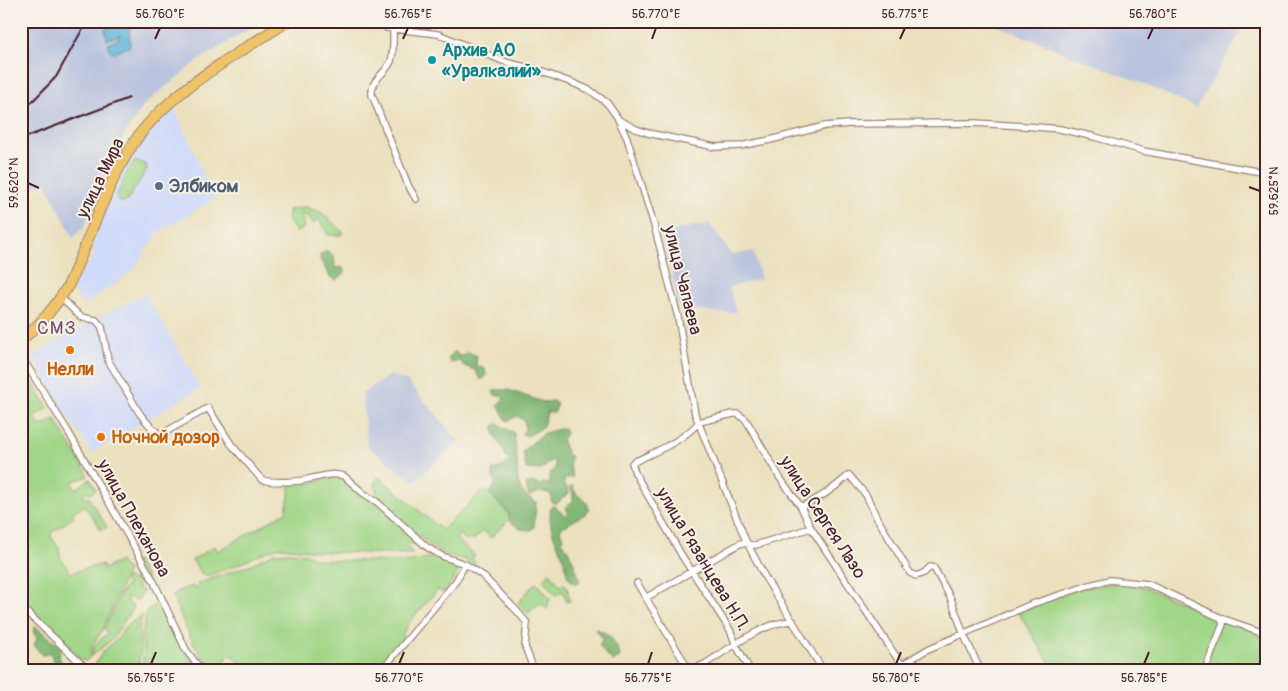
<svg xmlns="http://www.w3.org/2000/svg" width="1288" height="691" viewBox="0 0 1288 691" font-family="Pangolin,sans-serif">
  <rect width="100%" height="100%" fill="#f7f3e8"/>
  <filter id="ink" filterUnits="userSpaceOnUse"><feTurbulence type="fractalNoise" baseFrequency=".02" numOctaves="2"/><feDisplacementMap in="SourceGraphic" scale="10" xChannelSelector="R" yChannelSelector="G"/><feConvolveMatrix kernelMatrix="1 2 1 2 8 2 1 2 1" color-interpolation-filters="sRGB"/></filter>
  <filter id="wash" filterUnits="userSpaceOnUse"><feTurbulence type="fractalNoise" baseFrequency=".0096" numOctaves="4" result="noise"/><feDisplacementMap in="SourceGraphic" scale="20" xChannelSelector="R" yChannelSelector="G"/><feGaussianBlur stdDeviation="1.12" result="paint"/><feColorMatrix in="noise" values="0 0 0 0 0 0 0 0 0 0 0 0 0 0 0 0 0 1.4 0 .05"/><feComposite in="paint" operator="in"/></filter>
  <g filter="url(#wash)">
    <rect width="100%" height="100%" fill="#ebe1bf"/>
    <path fill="#d0daf9" d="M174,107L214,199L158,233L131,272L84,305L73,290L76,281L96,253L89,249L125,163L144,138Z
      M146,294L200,388L92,453L64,411L32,356L95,319Z"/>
    <path fill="#bac4de" d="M21,21H262L196,62L146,103L126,131L84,227L73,238L46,183L21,191Z
      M985,21H1267V30L1247,22L1196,108L1139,82Z
      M709,223L732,255L753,251L761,279L729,287L736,312L720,313L679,307L664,233Z
      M389,375L407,381L459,441L414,482L367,446L362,394Z"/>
    <path fill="#a0d687" stroke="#757a59" d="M134,162H140L146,164L147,169L127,201L121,202L117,200V195L129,168Z
      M306,207L322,213L343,232L341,235H328L318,218L315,223L310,221L308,216L300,214L304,222L303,229L296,232L287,219L288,210Z
      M25,370L48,408L34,416L40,426L55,419L87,473V477L73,481V484L76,489L90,479L96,490L90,494L88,491L83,494L85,497L88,496L107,527L100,530L98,524L84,505L73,512V518L52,532L51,537L59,548L60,557L71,573L102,564L104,569L120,561L124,568L128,570L103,629L92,646L90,657L86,661L82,660L21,602V391L25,396Z
      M337,477C352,483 415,530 415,545L410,543L407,546L408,548L413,553L410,554L326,552L281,547L270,550L237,565L204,577L192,560L215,546L218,551L286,512L291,483H309Z
      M379,477L442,530L482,491L490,493C497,502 508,509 510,519L491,538L483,531L474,540L471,538L466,540L460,535L456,539L474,555L472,560L483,571L482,572L463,559L443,554L441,550L437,551L379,500L374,483Z
      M290,552L306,554L319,560L409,562C424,557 450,554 460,569L444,593L438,590L411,620L402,635L404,638L380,670H252L229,654L220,670C199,668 181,615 173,597L176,592L192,586L196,589L198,587L197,584L247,566L274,553Z
      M136,560L147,578L146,583L141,582L138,584L137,587L143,591L138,600L133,599L128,597L126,598L129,604L134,607L112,639L92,656C92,646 100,639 108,634L105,629L121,592H123V590L127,584L125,580L127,577L134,582V562Z
      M550,573L560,586L565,584L567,587L570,601L567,602L563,591L555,595L543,579Z
      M536,582L550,598L547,609L540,603L528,613L518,603Z
      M1117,583L1143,587L1267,635V670H1054L1018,612L1075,589Z
      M160,602L177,638L200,670H142L144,647L142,635L147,610Z
      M142,615L139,630L141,648L138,670H97L96,663L102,653L120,636L126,626Z"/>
    <path fill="#80b774" stroke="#656b50" d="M328,251L334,256L335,268L342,267L345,273L336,280L330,277L320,259L321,254Z
      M455,351L460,357L468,352L477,356L476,365L485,369L486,376L481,380L475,370L464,366L460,361L451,363L448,359Z
      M495,390H508L543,402L553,401L557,404L555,412H547L543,427L528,436L522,434L525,429V421L517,416L507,421L498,405L504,398L501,395L496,396L493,392Z
      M498,424L514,433C515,442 516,450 517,458C519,479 513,490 536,502L534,527L531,530L520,529L510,521L508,512L496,501L490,493L495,485L492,471C499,467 505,467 510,461L506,458C504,443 493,442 494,426Z
      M564,428L566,434L562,439L567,454L571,457L569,464L573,477L564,479V485L567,487L569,493L556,504L551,501L552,495C544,490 537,492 529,496L526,485L532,482L540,485L544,483L549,485V474L555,469V461H550L542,470L526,469L523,451L544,433Z
      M572,485C574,487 574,491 576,493C583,501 586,496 589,510L585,514L561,528L560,532L563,536L562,542C571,552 577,570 580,583L576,584C563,578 568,568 563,557C556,541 547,526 551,507L553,505L565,516L568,512L566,507L573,501V494L570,487Z
      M35,626L61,647L59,658L63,664L60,670L54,666L51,653L42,655L34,645L37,639L33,631Z
      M595,629C609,632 616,642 620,655L619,658L613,661L605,654L599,645L603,639Z"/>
    <path fill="#5ab2d7" stroke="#526881" d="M117,21H129L130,46L115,53L110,51L108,44L121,37L122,35L107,40L105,29Z"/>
  </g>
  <g filter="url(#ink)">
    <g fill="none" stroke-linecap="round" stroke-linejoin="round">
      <defs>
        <path id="minor" d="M379,21L387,28L438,34L508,63L534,69L573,83L591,91L607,103L617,117L627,138L654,225L678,317L695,414L746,541L766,579L823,670
          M393,29C393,39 394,51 391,61C386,74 370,79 372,95L408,185L416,199
          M619,120L636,129L648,133L715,147L740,146L770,140L825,126L849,124L974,123L1024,126L1060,129L1095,137L1143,151L1267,173
          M61,298L81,317L96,320L102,327L108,360L140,414L151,427L160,435L208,408L231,444L262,480C273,483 298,482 309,479C320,477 332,472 344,476L363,493L377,502L427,547L442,556L465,564L482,575L516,610L527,623L525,647L534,670
          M21,356L69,433L153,580L186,650L201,670
          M699,422L733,414H738L746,420L780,478L801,507L811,528L905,670
          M699,422C682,442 654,452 632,463L635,473L682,556L730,630L736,645L750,670
          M801,507C819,499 834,489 849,475L866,495L877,518L910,573L916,576L924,573L930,567L934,568L951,599L964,635L980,670
          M637,583L689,670
          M647,597L741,543L756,545L811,528
          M21,607L88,670
          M688,669L696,668L705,664C729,649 765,621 793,621
          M382,670L456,581L465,564
          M893,670L928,649L1032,604L1090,585L1110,580L1148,584L1221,618L1267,634
          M1205,670L1223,624L1221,618"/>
        <path id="trunk" d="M21,340C40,325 56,306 68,286C90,239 105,187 133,144C168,91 236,55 288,21"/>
      </defs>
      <use href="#minor" stroke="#9a8075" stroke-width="8"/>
      <use href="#trunk" stroke="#9a8075" stroke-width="12"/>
      <use href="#minor" stroke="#fff" stroke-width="5.5"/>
      <use href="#trunk" stroke="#efc469" stroke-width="10"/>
      <path stroke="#4a1f2b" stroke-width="2" d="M21,113L56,77L87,21
        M21,139L129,98"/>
    </g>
  </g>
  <path fill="none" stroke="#4a1f2b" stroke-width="2" d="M155,39L160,28M403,39L408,28M652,39L656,28M900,39L905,28M1148,39L1153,28M28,183L39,188M1249,187L1260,191M151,664L156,652M399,664L404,652M648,664L652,652M896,664L901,652M1144,664L1149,652"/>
  <circle fill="#0f9aa8" stroke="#f7f3e8" stroke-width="2" cx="432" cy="60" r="5"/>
  <circle fill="#5c6f8a" stroke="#f7f3e8" stroke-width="2" cx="159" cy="186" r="5"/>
  <g fill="#e8710a" stroke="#f7f3e8" stroke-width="2">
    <circle cx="70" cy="350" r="5"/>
    <circle cx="101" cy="437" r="5"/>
  </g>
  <g text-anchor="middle" stroke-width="4" stroke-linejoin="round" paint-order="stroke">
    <g font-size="18" font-weight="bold" fill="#0d838f" stroke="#f7f3e8" text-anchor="start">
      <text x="442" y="56">Архив АО<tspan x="442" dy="21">«Уралкалий»</tspan></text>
    </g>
    <g font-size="18" fill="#4a1f2b" stroke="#f7f3e8">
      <text transform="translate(100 178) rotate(-64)" y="6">улица Мира</text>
      <text transform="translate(683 280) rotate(76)" y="6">улица Чапаева</text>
      <text transform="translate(823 517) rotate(57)" y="6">улица Сергея Лазо</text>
      <text transform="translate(134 518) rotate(61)" y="6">улица Плеханова</text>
      <text transform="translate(703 559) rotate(59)" y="6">улица Рязанцева Н.П.</text>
    </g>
    <g font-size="18" font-weight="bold" fill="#4e5e75" stroke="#f7f3e8" text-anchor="start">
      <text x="169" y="192">Элбиком</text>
    </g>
    <g font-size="18" font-weight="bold" fill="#c56008" stroke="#f7f3e8">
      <text x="70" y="375">Нелли</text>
      <text x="111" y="443" text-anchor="start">Ночной дозор</text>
    </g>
    <g font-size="19" letter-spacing="1" fill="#785372" stroke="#f7f3e8">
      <text x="57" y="334">СМЗ</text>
    </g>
  </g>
  <rect width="1288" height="691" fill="none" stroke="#f7f3e8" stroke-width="55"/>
  <rect x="28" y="28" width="1232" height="636" fill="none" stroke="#4a1f2b" stroke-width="2"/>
  <g font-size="12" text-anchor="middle" fill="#4a1f2b">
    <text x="160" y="18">56.760°E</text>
    <text x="408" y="18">56.765°E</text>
    <text x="656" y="18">56.770°E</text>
    <text x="905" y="18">56.775°E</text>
    <text x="1153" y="18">56.780°E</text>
    <text transform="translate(14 183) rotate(-90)" y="4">59.620°N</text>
    <text transform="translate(1274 191) rotate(-90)" y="4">59.625°N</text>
    <text x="151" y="682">56.765°E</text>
    <text x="399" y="682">56.770°E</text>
    <text x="648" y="682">56.775°E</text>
    <text x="896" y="682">56.780°E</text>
    <text x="1144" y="682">56.785°E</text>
  </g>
</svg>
